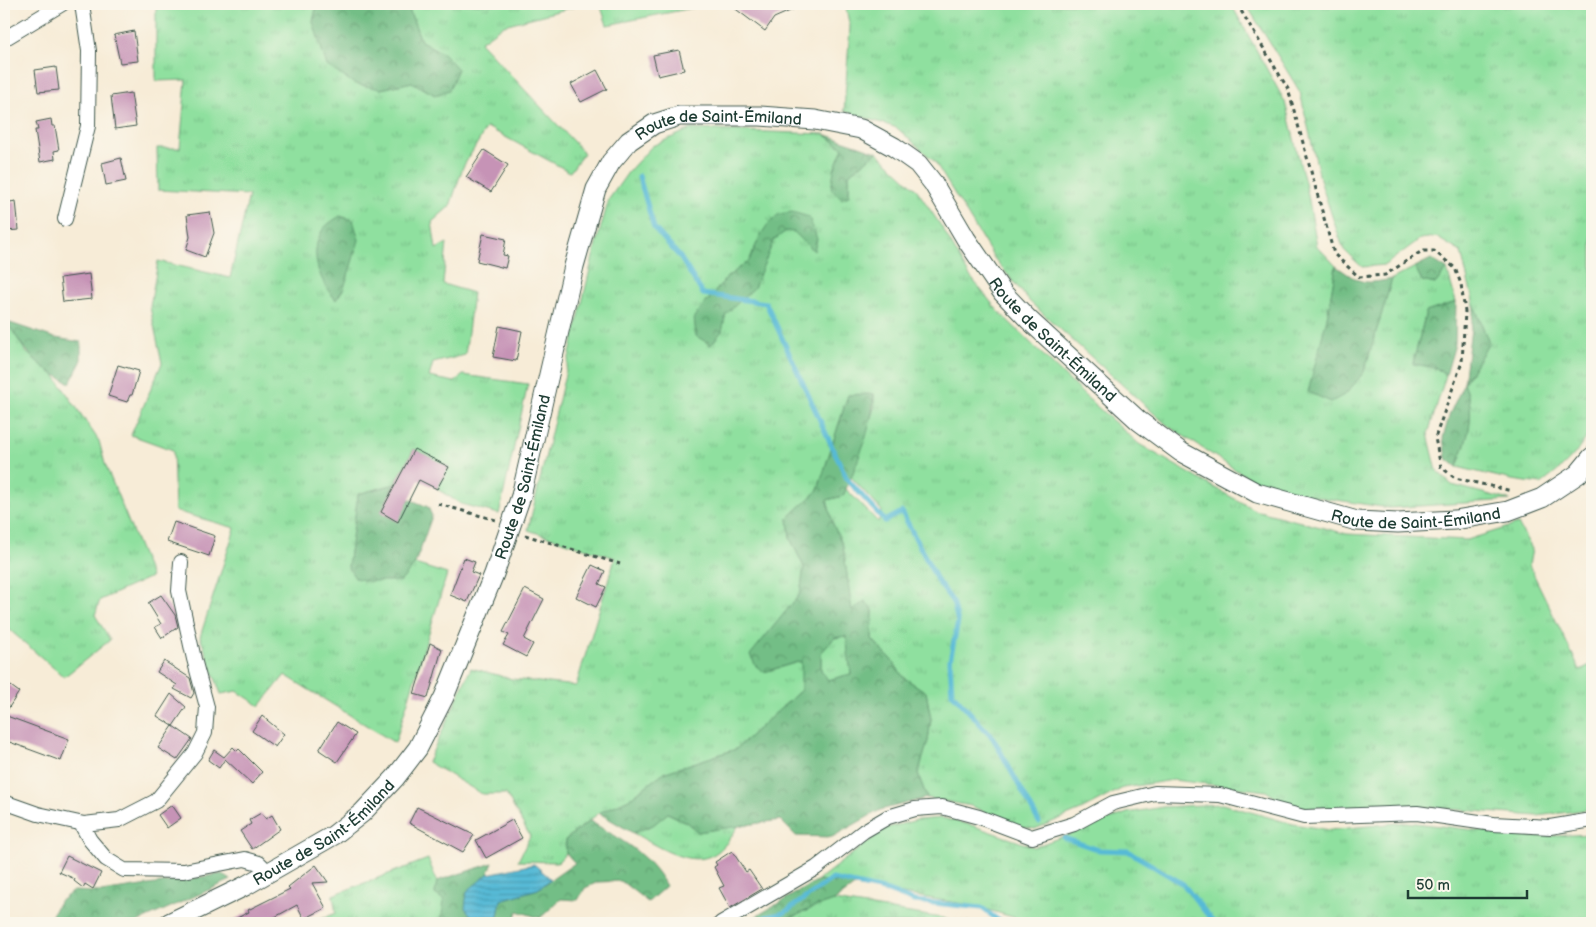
<svg xmlns="http://www.w3.org/2000/svg" width="1596" height="927" viewBox="0 0 1596 927" font-family="'Balsamiq Sans',sans-serif">
  <defs>
    <pattern id="grass-tufts" width="24" height="20" patternUnits="userSpaceOnUse" patternTransform="scale(1.25)"><rect width="24" height="20" fill="#8fe09f"/><path d="M3 7l-1-3M5 7V3M7 7l1-3M15 17l-1-3M17 17v-4M19 17l1-3" fill="none" stroke="#7bc18a"/></pattern>
    <pattern id="forest-crowns" width="20" height="18" patternUnits="userSpaceOnUse" patternTransform="scale(1.25)"><rect width="20" height="18" fill="#73be86"/><path d="M2 6a3 3 0 1 1 6 0M12 15a3 3 0 1 1 6 0" fill="none" stroke="#5e9c6e"/></pattern>
    <pattern id="water-rules" width="6" height="5" patternUnits="userSpaceOnUse" patternTransform="scale(1.25)"><rect width="6" height="5" fill="#57bad6"/><path d="M0 2.5h6" fill="none" stroke="#4798ae"/></pattern>
  </defs>
  <rect width="100%" height="100%" fill="#fbf7ec"/>
  <filter id="ink" filterUnits="userSpaceOnUse"><feTurbulence type="fractalNoise" baseFrequency=".02" numOctaves="2"/><feDisplacementMap in="SourceGraphic" scale="10" xChannelSelector="R" yChannelSelector="G"/><feConvolveMatrix kernelMatrix="1 2 1 2 8 2 1 2 1" color-interpolation-filters="sRGB"/></filter>
  <filter id="wash" filterUnits="userSpaceOnUse"><feTurbulence type="fractalNoise" baseFrequency=".0096" numOctaves="4" result="noise"/><feDisplacementMap in="SourceGraphic" scale="20" xChannelSelector="R" yChannelSelector="G"/><feGaussianBlur stdDeviation="1.12" result="paint"/><feColorMatrix in="noise" values="0 0 0 0 0 0 0 0 0 0 0 0 0 0 0 0 0 1.4 0 .05"/><feComposite in="paint" operator="in"/></filter>
  <g filter="url(#wash)">
    <rect width="100%" height="100%" fill="#f7ecd7"/>
    <path fill="url(#grass-tufts)" stroke="#578e6a" d="M156,4H317L313,22L381,89L412,82L435,95L444,54L421,41L407,4H585L504,25L480,42L584,153L570,172L487,127L463,167L450,206L432,222L436,249L447,243L443,284L473,293L465,355L433,363L429,377L455,382L463,375L528,384L499,514L461,504L437,489L449,467L414,449L395,484L358,494L348,567L401,581L415,564L447,574L395,743L285,675L260,706L237,691L221,694L200,637L235,528L175,511L173,450L131,435L162,363L150,307L158,261L230,278L249,195L158,190L157,148H180L186,80L156,81Z
      M600,4H712L607,25Z
      M845,4H1231L1285,102L1308,195L1317,246L1336,266L1327,318L1364,372L1392,279L1415,267L1422,281L1435,284L1447,269L1456,302L1426,312L1413,363L1436,368L1446,375L1428,434L1437,471L1452,485L1510,500L1389,508L1291,493L1253,481L1168,426L1030,302L994,258L935,162L897,128L844,111L850,27Z
      M1246,4H1592V427C1581,451 1562,469 1541,484L1512,480L1457,467C1468,436 1477,415 1464,383L1489,343L1474,305L1461,252L1436,237L1420,239L1385,265L1362,267L1344,250L1337,231L1321,183L1300,92Z
      M691,129L824,134L843,148L834,170L849,195V174L877,152L917,190L941,226L969,275L998,311L1085,396L1139,444L1206,483L1255,510L1347,534L1467,540L1518,524L1532,549L1529,565L1580,670L1592,664V809L1537,816L1425,807L1312,808L1290,807L1266,791L1173,780L1123,788L1081,810L1035,829L1021,827L971,806L927,798L918,774L928,741L931,719L926,692L903,677L894,663L872,639L873,610L865,601L852,612L843,546L833,524L827,500L843,496L846,489L878,522L882,511L851,477L874,408V394L848,395L818,490L788,518L790,538L804,567L800,594L751,655L764,672L802,661L801,690L736,749L663,773L629,799L599,813L566,839V853L558,862L518,861L530,836L506,794H482L428,762L471,668L512,679L576,686L615,558L528,530L596,244L609,199L629,171L652,146Z
      M4,317L26,352L55,376L99,441L105,464L151,577L100,600L95,615L110,640L64,677L4,625Z
      M847,636L851,674L828,680L821,670V653L834,638Z
      M1222,804L1293,824L1330,830L1407,822L1532,837L1592,834V923H1032L976,906L818,880L886,828L917,820L942,818L971,825L1034,847L1127,813L1163,807Z
      M667,813L686,822L698,832L739,825C734,832 729,841 723,847C697,875 658,846 633,833L653,825Z
      M428,859L437,881L435,894L444,900L441,923H312L336,913L333,895Z
      M834,901L974,923H780L817,906Z"/>
    <path fill="url(#forest-crowns)" stroke="#497e5d" fill-rule="evenodd" d="M317,4H407L421,41L444,54L458,69L449,90L435,95L412,82L381,89L355,84L327,66L313,22Z
      M824,134L877,152L849,174V196L841,199L831,189L834,170L843,148Z
      M792,212L809,217L817,239L814,251L794,232L786,231L774,240L754,288L726,314L722,331L711,345L696,336L694,317L727,277L749,261L760,236L768,224L779,214Z
      M340,216L353,220L359,240L344,288L336,300C320,282 308,254 322,231C325,225 334,220 340,216Z
      M1431,259L1447,269L1435,284L1422,281L1415,267Z
      M1336,266C1360,283 1362,285 1392,279L1364,372L1346,394L1331,402L1308,392L1327,318Z
      M1456,302L1455,344L1446,375L1436,368L1413,364L1426,312Z
      M1474,305L1489,343L1464,383C1477,416 1468,436 1457,467L1446,458L1443,438L1450,413L1464,383Z
      M7,322L55,338L81,342V362L70,383C37,367 25,351 7,322Z
      M874,394C873,426 856,467 843,496L827,500L833,524L843,546L852,611L865,601L873,610L872,639L894,663L903,677L926,692L931,719L928,741L918,774L927,798L880,810L832,837L796,836L780,820L698,832L686,822L668,813L653,825L633,833L599,813L629,799L663,773L736,749L801,690V661L764,672L756,666L750,655L800,594L804,567L790,538L788,518L818,490L848,395ZM846,636L851,674L828,680L821,670V653L834,638Z
      M395,484L381,512L397,521L409,499L428,507L432,516L415,564L401,581H368L355,578L348,567L358,494Z
      M590,821C621,840 648,853 666,886L648,902L621,881L598,882L585,888L578,900L561,899L540,918L518,911L511,923L497,921L501,900L538,889L575,863L566,853V839Z
      M493,863L488,874L474,887L465,908L478,923H441L444,900L435,894L437,881Z
      M222,874L231,880L135,923H48L58,903L73,891L101,892Z
      M818,880L856,885L834,901L817,906L780,923H745Z"/>
    <path fill="url(#water-rules)" stroke="#3b7c85" d="M534,864L551,879L538,889L501,900L497,921L477,923L465,908L467,891L488,874Z"/>
    <g fill="none" stroke-linecap="round" stroke-linejoin="round">
      <path stroke="#57bad6" stroke-width="5" d="M639,176L654,228L680,257L703,294L766,303L847,479L885,521L902,512L938,582L953,602L958,622L950,660L952,693L993,738L1039,822
        M1064,838L1099,850L1128,851L1183,884L1214,923
        M756,923L766,917L784,913L832,879L888,891L914,901L982,908L1002,923"/>
    </g>
    <g id="blocks">
      <path fill="#c693b6" d="M729,4H806L774,18L765,31Z
        M134,31L138,61L120,63L114,35Z
        M679,50L684,70L658,76L653,55Z
        M56,67L59,90L38,92L35,70Z
        M597,70L607,89L581,102L571,84Z
        M131,93L136,126L115,129L111,96Z
        M51,119L52,126H55L59,150L54,151L55,159L40,162L35,130H38L36,122Z
        M484,150L508,165L491,192L466,177Z
        M121,158L126,181L106,185L102,163Z
        M16,201L19,230L4,231V203Z
        M210,212L214,233L205,257L186,250L190,237L187,215Z
        M483,234L506,239L503,255L508,256L505,268L477,261Z
        M89,274L92,299L63,302L60,278Z
        M499,326L522,331L516,361L493,357Z
        M118,365L139,371L132,395H130L127,402L108,396Z
        M414,449L449,467L437,489L419,480L398,522L381,512Z
        M174,522L215,536L209,556L167,542Z
        M464,558L475,562L471,572L479,575L467,602L450,595Z
        M592,565L605,571L599,584L606,587L596,607L576,597Z
        M525,589L544,599L524,639L533,644L526,657L503,645L509,635L503,632Z
        M161,595L175,615L178,627L162,638L155,627L161,624L148,603Z
        M430,643L442,649L428,698L414,694Z
        M164,661L190,678L194,693L191,698L174,689L177,685L157,672Z
        M4,681L19,692L4,715L69,739L61,761L4,740Z
        M171,694L186,707L173,726L157,716Z
        M262,716L284,734L275,747L252,731Z
        M337,722L356,734L337,762L319,750Z
        M173,726L192,739L177,760L158,748Z
        M233,747L237,751L239,749L262,772L252,784L225,759L219,768L208,760L214,750L224,757Z
        M172,805L181,818L167,828L158,815Z
        M417,807L474,835L463,852L409,823Z
        M261,813L266,819L272,815L280,829L252,849L240,831L251,824L249,820Z
        M512,820L522,838L486,858L476,840Z
        M732,851L746,872L749,870L762,889L730,908L719,888L724,886L714,867L717,865L715,862Z
        M67,856L101,873L93,889L85,884L83,888L74,881L75,879L59,872Z
        M316,865L328,882L312,883L326,908L304,919L297,905L264,923H227L249,912L248,910L290,889L288,887Z"/>
    </g>
  </g>
  <g filter="url(#ink)">
    <use href="#blocks" fill-opacity="0" stroke="#3f574c" stroke-width="1"/>
    <g fill="none" stroke-linecap="round" stroke-linejoin="round">
      <defs>
        <path id="street" d="M4,39L62,4
          M65,219L88,126L89,51L82,4
          M4,802L38,814L84,824L119,820L156,801L195,753L205,733L207,707L194,659L179,591L181,562
          M81,824L90,840L106,859L124,870L184,871L245,859L259,863L269,873
          M721,923L816,868L864,831L888,817L915,809L942,807L979,817L1032,837L1074,824L1113,803L1155,793L1220,795L1304,817L1417,813L1493,824L1550,827L1592,820"/>
        <g id="secondary">
          <path id="s1" d="M169,923L245,886L334,835L362,813L395,778L418,748L444,697L494,574L521,496L574,266L596,189L611,162L629,141L654,124L679,116H760L815,120L861,129L894,147L918,164L933,183L966,239L1003,293L1029,320L1139,421L1181,452L1257,493L1357,521L1398,523L1455,520L1508,511L1542,498L1578,474L1592,457"/>
        </g>
      </defs>
      <use href="#street" stroke="#3f574c" stroke-width="16"/>
      <use href="#secondary" stroke="#3f574c" stroke-width="21"/>
      <path stroke="#3f574c" stroke-width="3" stroke-dasharray="4 4" stroke-linecap="butt" d="M1237,4L1288,89L1334,254L1359,277L1385,275L1422,251H1434L1455,268L1461,284L1465,312L1462,362L1435,438L1441,467L1455,478L1512,491
        M438,504L496,520
        M525,535L620,564"/>
      <use href="#street" stroke="#fff" stroke-width="14"/>
      <use href="#secondary" stroke="#fff" stroke-width="19"/>
    </g>
  </g>
  <g text-anchor="middle" stroke-width="4" stroke-linejoin="round" paint-order="stroke">
    <g font-size="16" fill="#1f3d34" stroke="#fbf7ec">
      <text dy="6" stroke="none"><textPath href="#s1" startOffset="1050">Route de Saint-Émiland</textPath></text>
      <text dy="6" stroke="none"><textPath href="#s1" startOffset="1485">Route de Saint-Émiland</textPath></text>
      <text dy="6" stroke="none"><textPath href="#s1" startOffset="600">Route de Saint-Émiland</textPath></text>
      <text dy="6" stroke="none"><textPath href="#s1" startOffset="1905">Route de Saint-Émiland</textPath></text>
      <text dy="6" stroke="none"><textPath href="#s1" startOffset="180">Route de Saint-Émiland</textPath></text>
    </g>
  </g>
  <rect width="1596" height="927" fill="none" stroke="#fbf7ec" stroke-width="20"/>
  <path d="M1408 890v8h119v-8" fill="none" stroke="#1f3d34" stroke-width="2.5"/>
  <text x="1416" y="890" font-size="15" fill="#1f3d34" stroke="#fbf7ec" stroke-width="4" paint-order="stroke">50 m</text>
</svg>
